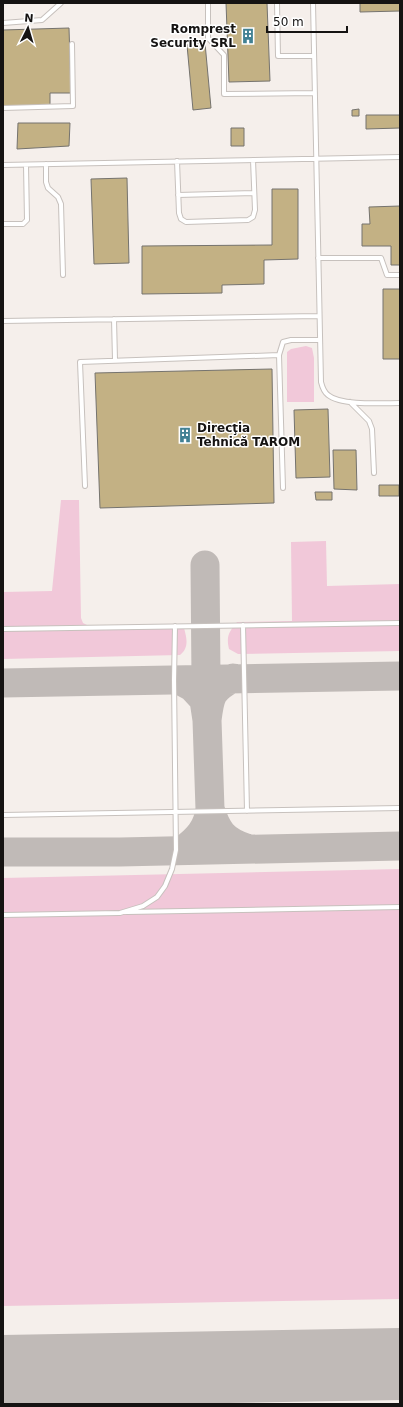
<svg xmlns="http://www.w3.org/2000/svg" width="403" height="1407" viewBox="0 0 403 1407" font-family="'DejaVu Sans',sans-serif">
  <rect width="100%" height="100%" fill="#f5efeb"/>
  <path fill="#f1c8d9" d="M306,346L312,348L314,358V402H287V352L291,349Z
    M61,500H79L81,618L83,623L87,625L179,626L184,628C187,639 189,648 180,655L3,659V592L52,591Z
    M326,541L327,586L400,584V651L238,654L229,649C226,636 229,632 237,622L292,621L291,542Z
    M400,869V1299L3,1306V878Z"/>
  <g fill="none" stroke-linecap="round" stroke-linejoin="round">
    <path stroke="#c0bab7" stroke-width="29" d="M205,565L206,679
      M179,680L192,687L204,700L207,720C210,696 211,690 233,678
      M3,683L400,676
      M207,720L210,809
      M183,850C198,839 208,828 210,809C217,831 223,840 246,848
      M3,852H120L400,846"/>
    <path stroke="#c0bab7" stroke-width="72" d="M3,1371L400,1364"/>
  </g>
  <path fill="#c3b184" stroke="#75736e" d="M226,3H267L270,81L229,82Z
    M360,3H400V11L360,12Z
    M69,28L71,93H50V106L3,107V30Z
    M205,43L211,108L193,110L187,45Z
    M359,109V116H352V110Z
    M366,115H400V128L366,129Z
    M18,123H70L69,146L17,149Z
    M231,128H244V146H231Z
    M127,178L129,263L94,264L91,179Z
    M272,189H298V259L264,260V284L222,285V293L142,294V246L272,245Z
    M400,206V265H391V246H362V224H370L369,207Z
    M383,289H400V359H383Z
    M272,369L274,503L100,508L95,373Z
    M328,409L330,477L296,478L294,410Z
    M333,450H356L357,490L334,489Z
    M379,485H399V496H379Z
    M315,492H332V500H316Z"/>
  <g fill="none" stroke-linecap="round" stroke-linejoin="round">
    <defs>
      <path id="lane" d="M208,3V38L224,55V94L315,93
        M277,3L278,56H314
        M313,3L321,382C322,386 324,392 328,395C341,406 383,403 400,403
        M3,23L42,20L61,3
        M3,108L73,106L72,44
        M177,161L179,213L181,219L186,222L248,220L253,217L255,210L253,160
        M46,164V182L48,188L58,197L61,204L63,275
        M3,165L400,157
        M178,195L254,193
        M3,224H23L27,220L26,165
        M318,258H381L387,275H400
        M114,319L115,360
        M3,321L319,316
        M279,355L283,342L291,340H320
        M350,402L369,421L372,429L374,473
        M85,486L80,362L279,355L283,488
        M243,625L247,811
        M3,629L400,623
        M3,815L400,808
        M127,912L400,907
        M3,915L120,913L143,906L157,897L165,886L172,869L176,850L174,680L175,626"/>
    </defs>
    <use href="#lane" stroke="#c7c1bd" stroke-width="6"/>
    <use href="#lane" stroke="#fff" stroke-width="4"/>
  </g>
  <defs>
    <symbol id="building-bare" viewBox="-9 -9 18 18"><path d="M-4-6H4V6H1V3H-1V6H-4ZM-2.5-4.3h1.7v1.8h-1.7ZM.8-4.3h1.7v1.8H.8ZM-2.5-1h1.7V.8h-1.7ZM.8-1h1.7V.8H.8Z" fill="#408093" stroke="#fff" stroke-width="2.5" paint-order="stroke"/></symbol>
  </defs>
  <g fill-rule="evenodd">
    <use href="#building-bare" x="237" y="25" width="22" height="22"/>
    <use href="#building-bare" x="174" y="424" width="22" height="22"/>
  </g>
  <g text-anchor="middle" stroke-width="3" stroke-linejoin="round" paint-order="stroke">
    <g font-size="12" font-weight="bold" fill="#151312" stroke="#fff" text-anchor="end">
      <text x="236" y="33">Romprest<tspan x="236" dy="14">Security SRL</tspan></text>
      <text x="197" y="432" text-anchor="start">Direcţia<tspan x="197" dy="14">Tehnică TAROM</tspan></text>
    </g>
  </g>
  <rect width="403" height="1407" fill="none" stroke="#151312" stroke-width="8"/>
  <g transform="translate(28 28) rotate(5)" stroke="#ffffff" stroke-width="3" paint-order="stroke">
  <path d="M0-3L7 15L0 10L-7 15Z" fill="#151312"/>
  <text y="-6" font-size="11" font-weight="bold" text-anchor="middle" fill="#151312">N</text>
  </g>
  <path d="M267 26v6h80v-6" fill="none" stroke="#151312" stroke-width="2"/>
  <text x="273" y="26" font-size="12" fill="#151312" stroke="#ffffff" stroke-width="3" paint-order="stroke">50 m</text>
</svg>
